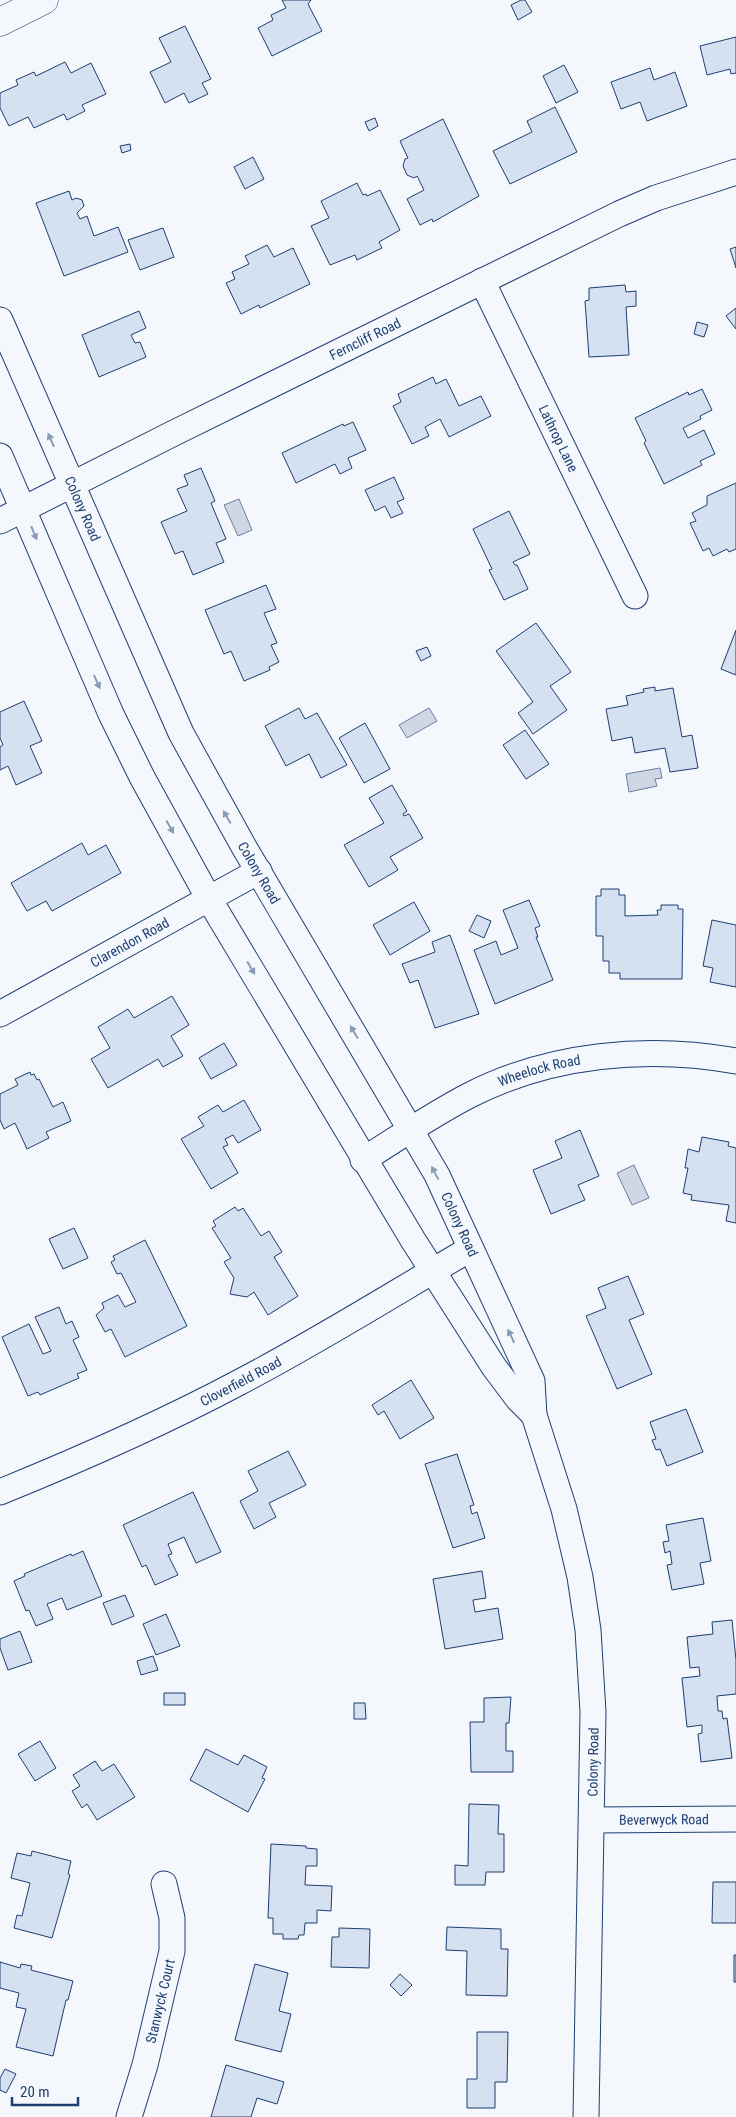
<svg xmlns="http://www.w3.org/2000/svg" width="736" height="2117" viewBox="0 0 736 2117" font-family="'Roboto Condensed',sans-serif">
  <rect width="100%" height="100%" fill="#f4f7fb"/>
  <path fill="#cfd7e4" stroke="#687fa3" d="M239,499L252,530L238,536L224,505Z
    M429,708L437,721L407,738L399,725Z
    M660,768L662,778L655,779L657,786L629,792L626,774Z
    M634,1165L649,1198L632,1205L617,1173Z"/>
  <path fill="#d5e0f0" stroke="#1d3f73" d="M282,0H311L308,4L322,31L272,56L258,28L273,20L271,15L286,8Z
    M521,0H525L532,12L518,20L511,5Z
    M185,26L211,79L202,83L208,94L189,103L184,93L165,103L150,72L171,62L159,38Z
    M736,37V73L731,74L730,69L707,75L700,46Z
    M65,62L71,73L91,63L106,94L82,105L85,111L67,120L64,114L34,128L28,117L9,126L0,108V93L18,85L16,80L34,72L36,76Z
    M564,65L578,92L556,103L543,76Z
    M650,68L654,80L675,72L687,106L647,121L640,102L621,109L611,82Z
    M555,107L577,152L510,184L493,151L532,132L527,121Z
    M375,118L378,126L369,131L365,122Z
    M443,119L479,196L433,222L432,219L420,225L407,199L424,190L417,176L414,178L407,175L403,166L405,159L408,158L400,141Z
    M130,144L131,150L122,153L120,146Z
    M253,157L264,179L245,189L234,167Z
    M357,183L363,195L366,194L367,196L380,190L400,230L379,242L382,248L357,260L355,255L330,265L311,226L329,218L321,201Z
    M69,191L72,200L76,198L82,200L84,206L77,213L80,219L87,216L94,236L118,227L128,252L64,276L36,203Z
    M163,228L174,257L140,270L128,240Z
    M267,245L274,257L293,248L310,284L260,308L259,305L241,314L226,283L235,279L232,272L249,264L245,256Z
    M736,247V268L730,249Z
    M625,285L626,292L636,291V306L626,307L629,355L589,357L585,301L589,300V288Z
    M736,308V329L726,316Z
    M139,311L146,328L131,335L135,343L140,342L146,357L99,377L82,335Z
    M697,322L708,325L704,337L694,334Z
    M433,377L436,384L446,379L459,406L481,396L491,416L449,437L440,419L425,427L429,436L412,444L393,406L401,402L398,394Z
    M702,389L712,410L700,416L701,419L683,428L688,438L704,430L715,454L700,461L702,465L664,484L644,443L646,441L635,418L688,392L689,395Z
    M353,422L366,450L348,458L352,468L340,474L335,464L296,483L282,453L343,424L344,426Z
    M201,468L215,501L211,503L226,539L216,543L224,562L193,575L183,551L175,554L161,522L187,511L177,489L188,485L184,475Z
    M394,477L404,499L397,502L403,513L391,518L385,506L375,511L365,490Z
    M736,483V549L729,552L727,549L713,556L709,548L703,551L690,523L696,521L692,513L707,505V496Z
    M509,511L530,554L513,562L515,565H517L528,589L504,600L489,570L492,569L473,529Z
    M266,585L276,609L264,613L277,643L271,645L279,662L269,667L270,670L244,681L231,651L224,654L205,610Z
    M536,623L571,672L550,686L567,710L533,734L518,713L533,702L496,651Z
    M736,630V675L721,669Z
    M427,647L431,656L421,661L416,651Z
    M655,687V691L673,688L682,737L692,735L698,768L670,772L665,748L635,753L632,737L612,741L606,709L628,705L626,696L644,692L643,689Z
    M24,701L42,741L30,746L42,773L16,785L8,766L0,770V747L3,745L0,738V712Z
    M299,708L305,719L317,713L347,765L321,778L309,754L286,766L265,726Z
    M365,723L390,769L364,783L339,738Z
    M525,730L549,764L526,779L503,745Z
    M392,785L407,811L403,814L404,816L409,814L423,838L390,857L398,870L369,887L344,845L384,823L369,798Z
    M82,843L88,855L106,845L121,873L52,911L46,901L27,911L11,883Z
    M601,889H619V895H625V916L658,915L657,910H661V905H678V909H683L682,979H620V973H609V961H603V936H596V896H601Z
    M529,900L540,926L535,928L538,937H536L553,980L495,1004L474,950L496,941L501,955L518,948L503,910Z
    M414,902L430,931L390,955L373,925Z
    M477,915L491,921L484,938L469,931Z
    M712,920L736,925V987L710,982L713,968L703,966Z
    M450,935L479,1014L435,1028L418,980L410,983L402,964L435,952L432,942Z
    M172,996L189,1025L171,1036L183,1056L163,1067L158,1059L108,1088L91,1059L110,1048L98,1027L128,1009L134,1018Z
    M224,1043L237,1065L211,1079L199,1058Z
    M30,1072L31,1075L34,1074L37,1080L39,1079L53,1107L63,1102L71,1121L46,1132L49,1138L27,1149L15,1123L4,1129L0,1120V1094L18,1085L15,1079Z
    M244,1100L261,1130L238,1143L233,1135L225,1139L228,1145L223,1147L238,1173L211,1189L181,1139L204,1126L198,1117L218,1105L223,1112Z
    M580,1130L599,1176L578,1185L585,1200L551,1214L533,1170L562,1158L555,1141Z
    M702,1137L729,1142L728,1146L736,1148V1223L726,1221L729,1205L691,1200L692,1195L683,1193L688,1168H685L688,1149L699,1152Z
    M235,1207L238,1211L243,1208L261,1236L269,1231L282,1252L274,1257L298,1296L268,1315L254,1292L247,1297L230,1294L234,1278L224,1262L231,1258L212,1228L216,1226L213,1221Z
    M74,1228L88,1258L63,1269L49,1239Z
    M145,1240L187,1326L125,1357L111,1329L105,1332L96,1315L104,1308L102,1303L118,1295L125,1307L136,1302L121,1273L117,1274L111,1262L115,1260L113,1256Z
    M628,1276L644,1314L629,1320L652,1374L617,1389L586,1316L606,1308L598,1288Z
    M59,1307L66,1324L72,1321L79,1337L73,1340L87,1370L77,1374L79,1378L40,1395L38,1392L28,1396L2,1337L29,1324L43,1354L51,1351L35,1317Z
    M411,1380L434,1418L400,1439L384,1411L378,1415L372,1405Z
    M686,1409L703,1452L667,1466L660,1449L656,1450L652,1440L656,1439L650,1422Z
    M288,1451L306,1485L269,1503L276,1517L254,1529L240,1501L258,1491L248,1471Z
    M457,1454L474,1505L470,1506L472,1514L477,1512L485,1538L453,1548L425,1464Z
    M193,1492L221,1552L196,1563L184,1537L168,1544L172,1554L168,1555L178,1575L155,1585L146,1565L142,1567L123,1525Z
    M703,1518L711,1561L700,1563L704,1584L672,1590L667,1565L672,1564L670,1551L665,1553L663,1542L669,1541L666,1525Z
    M83,1551L102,1596L67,1610L62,1598L47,1604L53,1619L36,1626L29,1610L26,1611L14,1581L25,1576L24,1574L71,1554L72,1556Z
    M482,1571L486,1598L473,1600L475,1612L498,1608L503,1639L445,1649L433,1579Z
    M125,1595L134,1616L112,1625L103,1603Z
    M166,1614L180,1646L156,1655L143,1624Z
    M732,1620L736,1660V1694L717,1696L718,1711H722L723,1719L727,1718L732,1758L701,1762L698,1734L702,1733V1725L687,1727L682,1678L700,1676L699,1667L690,1668L687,1637L713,1634L712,1622Z
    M20,1631L32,1662L8,1670L0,1648V1639Z
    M153,1656L158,1670L141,1675L137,1661Z
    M164,1693H185V1705H164Z
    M511,1697L509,1723H506V1751H513V1772H471L470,1722H484V1698Z
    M354,1703H365L366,1719H354Z
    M40,1741L56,1768L35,1781L18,1754Z
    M206,1749L238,1765L244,1755L267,1767L262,1778L265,1779L248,1812L190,1780Z
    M95,1761L102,1771L114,1764L135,1797L97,1820L87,1804L82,1808L72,1791L80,1786L73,1775Z
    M469,1804L499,1805L498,1834H504V1872H486L485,1885H455V1865L468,1866Z
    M271,1844L306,1846V1848L317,1849V1866H306L305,1885L332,1886L331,1911L317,1910V1923H305L304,1935H299L298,1939H283V1934H273V1918H268Z
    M32,1851L71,1861L68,1874L70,1875L52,1938L14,1928L17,1915L22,1916L30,1883L11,1878L17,1853L31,1856Z
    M713,1882H736V1923H712Z
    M447,1927L501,1929V1949H508L507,1996L466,1995L467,1951L446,1950Z
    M339,1928L370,1929L369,1968L331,1967L332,1937H339Z
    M734,1955H736V1982H734Z
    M0,1962L20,1968L21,1964L32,1966L31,1970L73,1981L68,2000H66L53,2056L16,2047L26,2009L16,2007L19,1993L0,1988Z
    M255,1964L288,1973L279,2011L291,2014L281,2052L235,2040Z
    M400,1974L412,1985L401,1996L390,1985Z
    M477,2032H508L507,2082H495V2108H467V2079H477Z
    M226,2065L284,2082L277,2104L257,2098L251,2117H211Z
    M5,2069L16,2074L6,2093L0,2090V2078Z"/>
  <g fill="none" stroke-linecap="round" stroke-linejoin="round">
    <defs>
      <g id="minor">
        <path id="s1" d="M482,281L635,596"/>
        <path id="s2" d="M0,320L181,733L244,847L437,1175L532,1381L534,1415L564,1509L580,1577L588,1630L593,1712L586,2117"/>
        <path d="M0,456L111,714L142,777L209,899L413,1240L494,1367L518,1399L534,1415"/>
        <path id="s3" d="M0,521L174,433L619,214L656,198L736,172"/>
        <path id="s4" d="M0,1014L259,871"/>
        <path id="s5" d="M363,1160C398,1138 433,1114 470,1095C550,1054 648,1045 736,1061"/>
        <path id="s6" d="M0,1492C81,1459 161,1424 238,1383C317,1342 393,1294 470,1249"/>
        <path id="s7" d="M592,1820L736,1819"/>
        <path id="s8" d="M129,2117L145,2065L172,1951V1918L164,1884"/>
      </g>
      <path id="major" d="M0,22L44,0"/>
    </defs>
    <use href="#minor" stroke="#1d3f73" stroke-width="27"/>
    <use href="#major" stroke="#1d3f73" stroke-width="29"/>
    <use href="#minor" stroke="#f4f7fb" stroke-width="25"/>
    <use href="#major" stroke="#f4f7fb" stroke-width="28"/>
  </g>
  <defs><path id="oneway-solid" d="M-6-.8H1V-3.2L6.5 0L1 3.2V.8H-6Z" transform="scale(1.25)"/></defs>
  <g fill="#889bb7">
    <use href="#oneway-solid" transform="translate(51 440) rotate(-114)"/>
    <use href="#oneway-solid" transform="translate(34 533) rotate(68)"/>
    <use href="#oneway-solid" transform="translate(97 682) rotate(66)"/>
    <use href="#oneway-solid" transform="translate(227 817) rotate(-120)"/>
    <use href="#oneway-solid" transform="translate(170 827) rotate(61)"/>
    <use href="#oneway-solid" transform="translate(251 968) rotate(59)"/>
    <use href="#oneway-solid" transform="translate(354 1032) rotate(-121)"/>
    <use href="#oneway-solid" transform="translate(435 1173) rotate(-118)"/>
    <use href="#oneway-solid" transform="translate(511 1336) rotate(-116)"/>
  </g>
  <g text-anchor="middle" stroke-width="4" stroke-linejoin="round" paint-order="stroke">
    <g font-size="14" fill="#1d3f73" stroke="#f4f7fb">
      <text dy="5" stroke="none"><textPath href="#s3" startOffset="408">Ferncliff Road</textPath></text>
      <text dy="5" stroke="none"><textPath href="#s1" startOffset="175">Lathrop Lane</textPath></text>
      <text dy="5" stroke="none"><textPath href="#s2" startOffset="206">Colony Road</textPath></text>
      <text dy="5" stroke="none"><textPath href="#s2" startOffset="611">Colony Road</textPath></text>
      <text dy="5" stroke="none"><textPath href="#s4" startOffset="148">Clarendon Road</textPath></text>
      <text dy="5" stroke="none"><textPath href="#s5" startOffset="199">Wheelock Road</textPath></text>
      <text dy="5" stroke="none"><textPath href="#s2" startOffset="1016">Colony Road</textPath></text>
      <text dy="5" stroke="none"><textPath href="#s6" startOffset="265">Cloverfield Road</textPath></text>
      <text transform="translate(593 1762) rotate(-89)" y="5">Colony Road</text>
      <text dy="5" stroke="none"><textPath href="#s7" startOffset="72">Beverwyck Road</textPath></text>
      <text dy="5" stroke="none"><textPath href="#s8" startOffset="120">Stanwyck Court</textPath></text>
    </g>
  </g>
  <path d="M12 2097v8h66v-8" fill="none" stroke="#1d3f73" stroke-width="2.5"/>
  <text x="20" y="2097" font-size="15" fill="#1d3f73" stroke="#f4f7fb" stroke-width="4" paint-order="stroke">20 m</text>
</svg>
